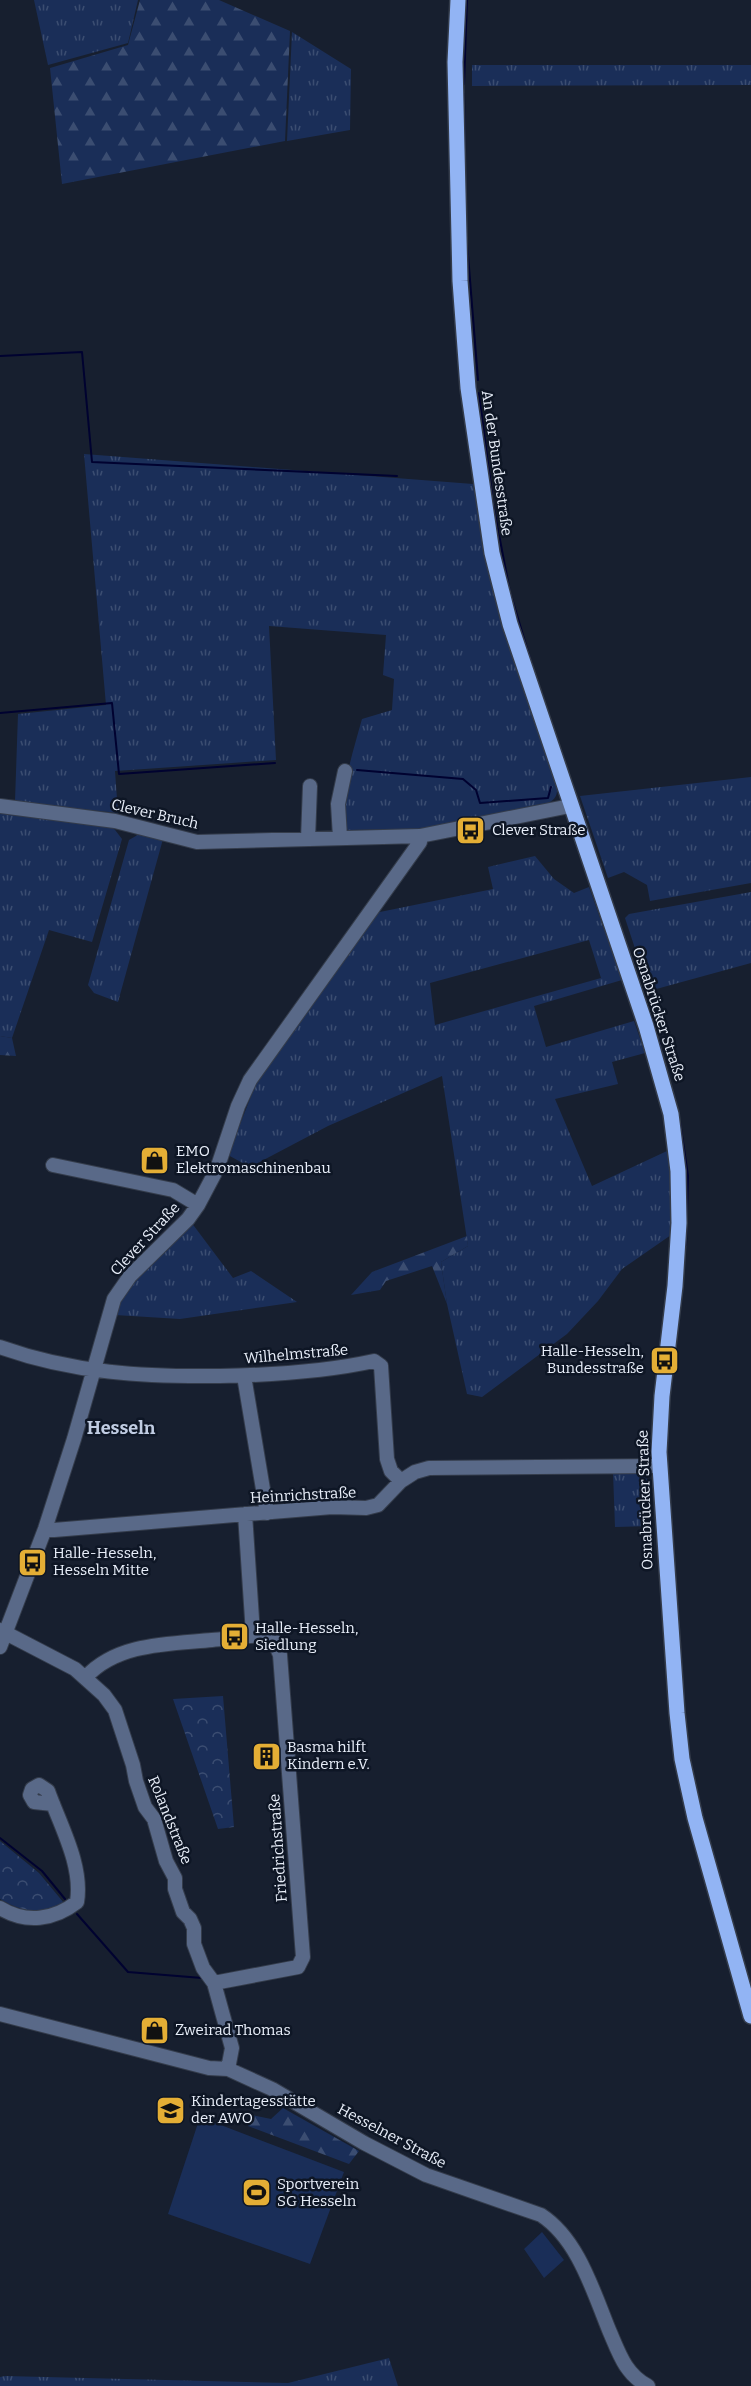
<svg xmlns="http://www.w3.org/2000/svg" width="751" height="2386" viewBox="0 0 751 2386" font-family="Bitter,serif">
  <defs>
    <pattern id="grass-tufts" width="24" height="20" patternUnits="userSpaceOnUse" patternTransform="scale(1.5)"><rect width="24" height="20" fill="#1a2e58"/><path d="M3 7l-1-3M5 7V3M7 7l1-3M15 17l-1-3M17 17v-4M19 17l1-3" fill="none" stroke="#3b4d71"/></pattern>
    <pattern id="forest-firs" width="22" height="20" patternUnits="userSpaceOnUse" patternTransform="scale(1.5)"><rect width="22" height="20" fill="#1a2e58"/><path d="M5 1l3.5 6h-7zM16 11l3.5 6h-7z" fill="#3b4d71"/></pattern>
    <pattern id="park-crowns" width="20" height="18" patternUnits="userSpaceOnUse" patternTransform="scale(1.5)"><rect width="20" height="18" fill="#1a2e58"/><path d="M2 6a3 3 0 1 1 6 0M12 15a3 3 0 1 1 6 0" fill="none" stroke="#3b4d71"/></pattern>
  </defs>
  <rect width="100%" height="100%" fill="#171f2f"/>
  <path fill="url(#grass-tufts)" fill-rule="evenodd" d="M34,0H138L128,43L48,65Z
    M292,32L351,69L350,130L287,141Z
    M472,65H751V85L472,86Z
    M84,454L473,484L492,585L508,642L557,784C558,797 555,800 544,805L424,829L348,830L342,826C341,789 352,755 362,719L392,710L394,679L383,675L386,635L269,626L276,760L115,771L118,813L15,802L18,714L106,705Z
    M751,777V883L650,901L647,885L624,872L608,878L580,796Z
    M0,812L112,826L122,839L92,942L49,930L12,1038L0,1036Z
    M141,833L163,839L118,1002L94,993L88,985L129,840Z
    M535,856L554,879L574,893L589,887L622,980L534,1006L546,1047L634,1021L645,1053L612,1062L618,1084L555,1099L592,1186L667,1151L670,1172L671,1235L622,1269L598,1301L567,1334L482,1397L467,1394L447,1304L441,1262L468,1246L442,1076L328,1126L250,1167L228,1155L255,1086L375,913L493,889L488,867ZM589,940L601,978L435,1025L430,983Z
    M751,892V963L649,991L625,918L629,914Z
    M191,1222L233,1278L251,1271L297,1302L180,1319L115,1315C125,1281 166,1248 191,1222Z
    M613,1472H637L647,1479L652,1526L615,1527Z
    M389,2358L398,2386H0V2377L5,2376L288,2383Z"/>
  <path fill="url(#forest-firs)" d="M140,0H219L290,31L285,141L62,184L50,68L128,45Z
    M0,1036L12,1038L16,1056L0,1055Z
    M467,1236L468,1246L441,1262L447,1304L432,1266L386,1281L380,1290L351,1295L372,1272Z
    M283,2108L359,2151L349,2164L248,2126L252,2115L271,2119Z"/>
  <path fill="url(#park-crowns)" d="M223,1696L234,1827L218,1829L173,1699Z
    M0,1841L39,1873L64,1903C44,1917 20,1911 0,1899Z"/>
  <path fill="#1a2e58" d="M200,2117L344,2172L310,2264L168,2214Z
    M542,2232L564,2260L544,2278L524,2249Z"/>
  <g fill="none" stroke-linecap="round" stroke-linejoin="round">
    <path stroke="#000230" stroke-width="2" d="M464,84L467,0
      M464,94L465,159
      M466,230L478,380
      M0,356L82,352L92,462L397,476
      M479,393L492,494
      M492,498L510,592L532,665
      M0,713L112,703L119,774L275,763
      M357,770L463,779L476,790L480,803L548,798L551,787
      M128,817L134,819
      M643,994L646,1003
      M658,1039L660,1044
      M680,1122L688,1176L686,1245
      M0,1838L42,1871L65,1899
      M77,1914L128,1972L202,1978"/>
    <defs>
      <path id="minor" d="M0,806L115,821L197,842L420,836L570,806
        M340,837L338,804L345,771
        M308,839L310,786
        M53,1165L173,1190L198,1205
        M0,1347C73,1373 144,1377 220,1376C272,1375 324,1372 374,1361L381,1366L387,1459L391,1471L401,1481
        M244,1376L267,1513
        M245,1514L253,1634
        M45,1529L54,1530L332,1507L366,1508L378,1505L401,1481L415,1472L429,1468L659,1466
        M0,1630L75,1669L104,1695L115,1710L133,1765L136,1781L145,1807L154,1819L166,1861L175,1878V1889L183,1912L190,1919L194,1928V1944L203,1968L214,1983L232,2048L228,2069
        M0,1647L45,1529L74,1439L114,1299L130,1276L188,1219L198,1205L217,1169L238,1106L250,1080L420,842V836
        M86,1677C117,1643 169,1644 212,1640C233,1638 251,1634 272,1636L280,1655L303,1957L298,1967L214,1983
        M0,1908C26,1924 54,1920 77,1902C83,1865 60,1825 48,1791L39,1785L32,1789L30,1795L34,1802L53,1804
        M0,2014L209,2068L228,2069L272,2089L364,2143L426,2175L541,2215C578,2239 593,2291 609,2330C619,2353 625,2374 648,2386"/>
      <path id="major" d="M458,0L455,62L460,281L468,388L492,553L510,624L646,1026L671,1114L678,1171L679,1223L675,1286L662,1396L659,1452L677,1713L682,1759L695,1818L751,2016"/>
    </defs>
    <use href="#minor" stroke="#343c4b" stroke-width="16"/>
    <use href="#major" stroke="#343c4b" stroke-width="18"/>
    <use href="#minor" stroke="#596988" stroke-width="14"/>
    <use href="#major" stroke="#92b4f4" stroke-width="15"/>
  </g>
  <defs>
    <symbol id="bus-square" viewBox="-11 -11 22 22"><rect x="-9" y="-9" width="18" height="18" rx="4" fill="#e4ae35" stroke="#0e1625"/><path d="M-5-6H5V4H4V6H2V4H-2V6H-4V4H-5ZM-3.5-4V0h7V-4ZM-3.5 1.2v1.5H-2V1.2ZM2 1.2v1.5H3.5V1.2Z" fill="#111"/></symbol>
    <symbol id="shop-square" viewBox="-11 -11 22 22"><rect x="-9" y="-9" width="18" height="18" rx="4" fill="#e4ae35" stroke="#0e1625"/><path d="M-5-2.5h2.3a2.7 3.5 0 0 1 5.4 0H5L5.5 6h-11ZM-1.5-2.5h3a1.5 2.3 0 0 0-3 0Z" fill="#111"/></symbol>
    <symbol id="building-square" viewBox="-11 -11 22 22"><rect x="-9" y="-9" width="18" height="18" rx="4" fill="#e4ae35" stroke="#0e1625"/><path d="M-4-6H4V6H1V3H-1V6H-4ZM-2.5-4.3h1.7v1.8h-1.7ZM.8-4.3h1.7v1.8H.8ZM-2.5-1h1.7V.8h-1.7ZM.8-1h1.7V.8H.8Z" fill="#111"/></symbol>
    <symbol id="school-square" viewBox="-11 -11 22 22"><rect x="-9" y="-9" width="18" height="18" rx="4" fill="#e4ae35" stroke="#0e1625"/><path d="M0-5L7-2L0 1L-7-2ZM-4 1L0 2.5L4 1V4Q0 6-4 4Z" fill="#111"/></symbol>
    <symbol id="stadium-square" viewBox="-11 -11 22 22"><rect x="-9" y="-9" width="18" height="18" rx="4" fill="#e4ae35" stroke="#0e1625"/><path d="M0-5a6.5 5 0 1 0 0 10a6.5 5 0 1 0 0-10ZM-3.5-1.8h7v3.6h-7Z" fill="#111"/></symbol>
  </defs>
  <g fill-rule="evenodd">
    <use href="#bus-square" x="454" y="814" width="33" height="33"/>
    <use href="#shop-square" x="138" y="1144" width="33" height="33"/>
    <use href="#bus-square" x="648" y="1344" width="33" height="33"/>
    <use href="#bus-square" x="16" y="1546" width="33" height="33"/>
    <use href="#bus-square" x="218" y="1620" width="33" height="33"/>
    <use href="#building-square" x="250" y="1740" width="33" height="33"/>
    <use href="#shop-square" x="138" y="2014" width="33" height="33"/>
    <use href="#school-square" x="154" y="2094" width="33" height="33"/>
    <use href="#stadium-square" x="240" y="2176" width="33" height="33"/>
  </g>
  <g text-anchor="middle" stroke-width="5" stroke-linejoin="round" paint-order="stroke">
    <g font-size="15" fill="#e8eef9" stroke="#0e1625">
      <text transform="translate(497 463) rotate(82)" y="5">An der Bundesstraße</text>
      <text transform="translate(155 814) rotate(13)" y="5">Clever Bruch</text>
      <text transform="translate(659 1014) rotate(72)" y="5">Osnabrücker Straße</text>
      <text transform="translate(145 1239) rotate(-47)" y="5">Clever Straße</text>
      <text transform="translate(296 1354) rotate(-5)" y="5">Wilhelmstraße</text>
      <text transform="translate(303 1495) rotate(-3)" y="5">Heinrichstraße</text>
      <text transform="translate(645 1500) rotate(-92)" y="5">Osnabrücker Straße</text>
      <text transform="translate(170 1820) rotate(68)" y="5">Rolandstraße</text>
      <text transform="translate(278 1848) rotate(-94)" y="5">Friedrichstraße</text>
      <text transform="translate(392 2136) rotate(28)" y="5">Hesselner Straße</text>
    </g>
    <g font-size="15" fill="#e8eef9" stroke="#0e1625" text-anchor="start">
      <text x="492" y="835">Clever Straße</text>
      <text x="176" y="1156">EMO<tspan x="176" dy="17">Elektromaschinenbau</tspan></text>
      <text x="644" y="1356" text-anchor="end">Halle-Hesseln,<tspan x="644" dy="17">Bundesstraße</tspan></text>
      <text x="53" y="1558">Halle-Hesseln,<tspan x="53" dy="17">Hesseln Mitte</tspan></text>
      <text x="255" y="1633">Halle-Hesseln,<tspan x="255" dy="17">Siedlung</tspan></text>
      <text x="287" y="1752">Basma hilft<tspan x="287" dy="17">Kindern e.V.</tspan></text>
      <text x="175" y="2035">Zweirad Thomas</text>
      <text x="191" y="2106">Kindertagesstätte<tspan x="191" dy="17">der AWO</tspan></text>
      <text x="277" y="2189">Sportverein<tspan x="277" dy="17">SG Hesseln</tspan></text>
    </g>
    <g font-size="18" font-weight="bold" fill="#c0cce2" stroke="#0e1625">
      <text x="121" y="1434">Hesseln</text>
    </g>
  </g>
</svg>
